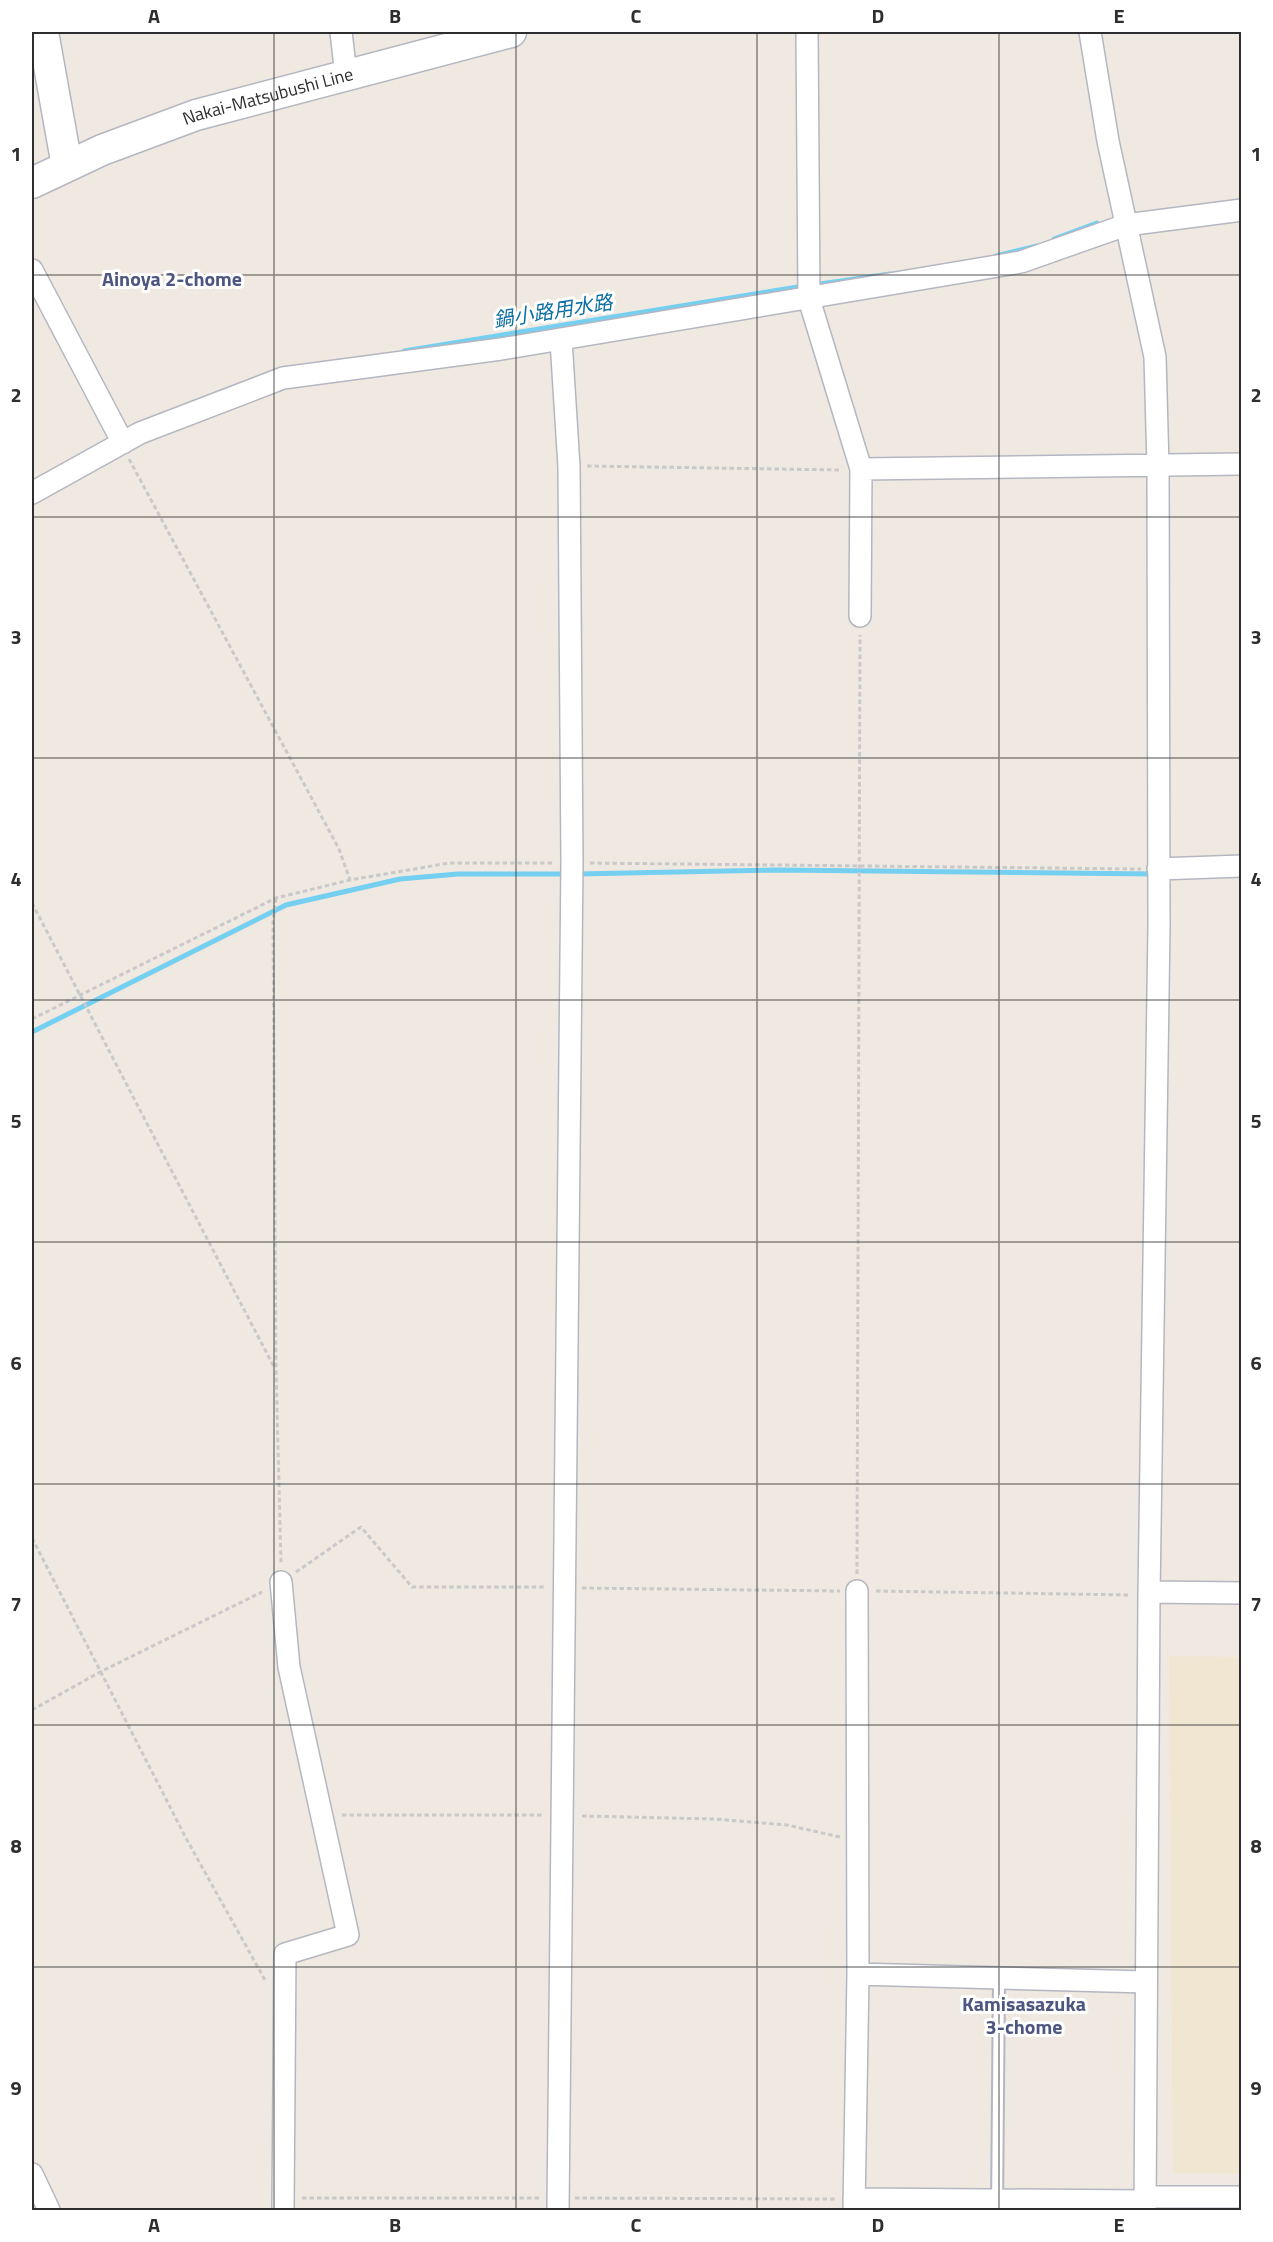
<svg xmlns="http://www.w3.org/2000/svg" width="1273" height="2242" viewBox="0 0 1273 2242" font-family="'Titillium Web','Noto Sans JP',sans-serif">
  <rect width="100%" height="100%" fill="#efe9e1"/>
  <path fill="#f0e6d1" d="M1169,1656L1241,1657V2174L1173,2173Z"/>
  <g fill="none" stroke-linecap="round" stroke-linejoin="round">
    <path stroke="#75cff0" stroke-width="5" d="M1054,239L1097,223
      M996,256L1037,246
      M813,285L890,274
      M404,351L804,286
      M577,874L777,870L1153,874
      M32,1032L286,905L400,879L458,874H568"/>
    <defs>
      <path id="lane" d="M997,2210L999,1978"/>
      <path id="street" d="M341,32L346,75
        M807,32L809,299L861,469L860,616
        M1090,32L1108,141L1155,357L1158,466L1159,926L1149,1595L1145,2210
        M32,270L123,443
        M861,469L1242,464
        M32,493L140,433L283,378L501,349L1021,262L1126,225L1242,210
        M1158,869L1242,866
        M281,1582L289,1667L348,1935L285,1954L283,2210
        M1149,1592L1242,1593
        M858,1974L1146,1982
        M32,2174L49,2210
        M1145,2197H1242
        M854,2199L1145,2201
        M558,2210L572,863L569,467L561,340
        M854,2210L858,1974L857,1591"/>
      <g id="secondary">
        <path d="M43,32L67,166"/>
        <path id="s1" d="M32,183L102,150L196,115L511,32"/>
      </g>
    </defs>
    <use href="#lane" stroke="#b4b7c1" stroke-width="14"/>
    <use href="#street" stroke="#b4b7c1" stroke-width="24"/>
    <use href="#secondary" stroke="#b4b7c1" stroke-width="33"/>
    <path stroke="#c9c9c9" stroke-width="3" stroke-dasharray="4.5 3" stroke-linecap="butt" d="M129,459L339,849L350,880
      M587,466L841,470
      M590,863L1141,869
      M276,898L273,922L276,1369L281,1563
      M32,903L274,1367
      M32,1019L276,898L350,880L449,863H553
      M32,1538L187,1840L265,1980
      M296,1572L361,1527L412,1587H546
      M857,1574L860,635
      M582,1588L840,1591
      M876,1591L1131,1595
      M32,1710L100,1672L262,1592
      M342,1815H542
      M582,1816L714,1819L787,1825L840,1837
      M302,2198H539
      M575,2198L836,2199"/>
    <use href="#lane" stroke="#fff" stroke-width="10"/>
    <use href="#street" stroke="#fff" stroke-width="21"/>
    <use href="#secondary" stroke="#fff" stroke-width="30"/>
  </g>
  <path fill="none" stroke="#2e2e2e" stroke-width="1.5" stroke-opacity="0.55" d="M274,32V2210M516,32V2210M757,32V2210M999,32V2210M32,275H1242M32,517H1242M32,758H1242M32,1000H1242M32,1242H1242M32,1484H1242M32,1725H1242M32,1967H1242"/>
  <g text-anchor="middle" stroke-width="6" stroke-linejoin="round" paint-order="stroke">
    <g font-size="18" fill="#2e2e2e" stroke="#fff">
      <text dy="6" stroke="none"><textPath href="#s1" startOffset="252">Nakai-Matsubushi Line</textPath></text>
    </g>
    <g font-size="20" font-weight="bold" fill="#4d5680" stroke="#fff">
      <text x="172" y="286">Ainoya 2-chome</text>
      <text x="1024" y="2011">Kamisasazuka<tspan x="1024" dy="23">3-chome</tspan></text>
    </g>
    <g font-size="20" font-style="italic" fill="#0d6fa3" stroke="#fff">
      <text transform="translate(553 311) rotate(-9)" y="7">鍋小路用水路</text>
    </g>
  </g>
  <rect width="1273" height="2242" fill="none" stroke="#ffffff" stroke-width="66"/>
  <rect x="33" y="33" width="1207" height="2176" fill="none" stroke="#2e2e2e" stroke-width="2"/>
  <g font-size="20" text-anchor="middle" font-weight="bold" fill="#2e2e2e">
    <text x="154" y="23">A</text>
    <text x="395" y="23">B</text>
    <text x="636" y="23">C</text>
    <text x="878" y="23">D</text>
    <text x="1119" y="23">E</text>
    <text x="16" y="161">1</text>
    <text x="1256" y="161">1</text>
    <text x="16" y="402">2</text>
    <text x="1256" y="402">2</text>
    <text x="16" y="644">3</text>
    <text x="1256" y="644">3</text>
    <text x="16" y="886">4</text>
    <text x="1256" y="886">4</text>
    <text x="16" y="1128">5</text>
    <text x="1256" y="1128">5</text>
    <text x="16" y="1370">6</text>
    <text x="1256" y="1370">6</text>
    <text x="16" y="1611">7</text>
    <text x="1256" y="1611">7</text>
    <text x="16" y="1853">8</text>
    <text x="1256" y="1853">8</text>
    <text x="16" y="2095">9</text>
    <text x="1256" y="2095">9</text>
    <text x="154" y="2232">A</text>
    <text x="395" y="2232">B</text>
    <text x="636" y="2232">C</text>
    <text x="878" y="2232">D</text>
    <text x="1119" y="2232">E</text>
  </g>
</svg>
